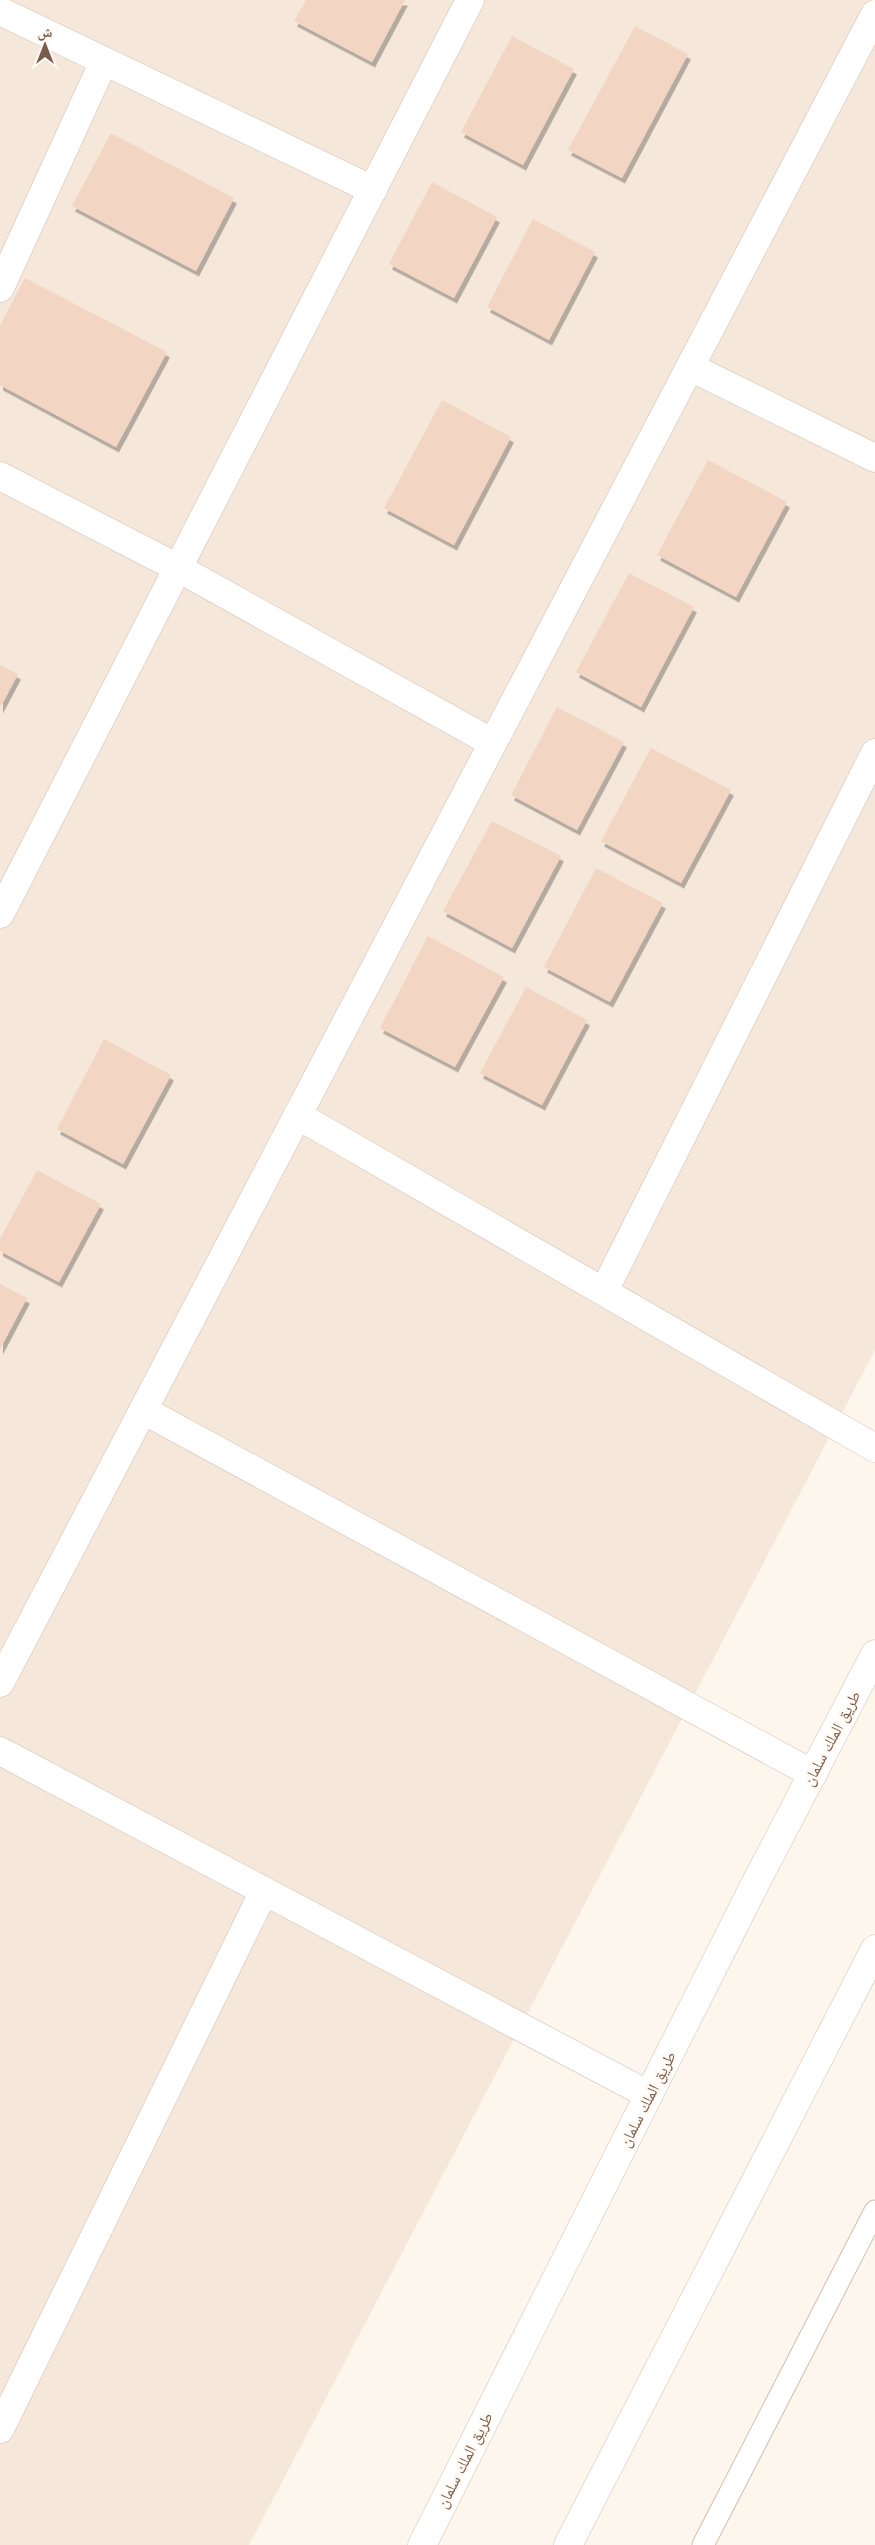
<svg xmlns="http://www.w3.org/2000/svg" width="875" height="2545" viewBox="0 0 875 2545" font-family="'Noto Sans','Noto Naskh Arabic',sans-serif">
  <defs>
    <filter id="shadow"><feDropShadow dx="3" dy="5.5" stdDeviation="0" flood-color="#0004"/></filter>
  </defs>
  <rect width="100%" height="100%" fill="#fdf6ec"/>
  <path fill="#f5e8da" d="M0,0H875V1350L249,2545H0Z"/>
  <path fill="#f3d5c3" filter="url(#shadow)" d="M306,0H405L372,62L294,21Z
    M635,26L688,54L622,178L568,150Z
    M512,36L574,69L523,165L461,132Z
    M111,133L234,198L196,271L72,206Z
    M432,182L497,217L454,298L389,264Z
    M533,219L595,252L549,340L487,307Z
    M25,278L167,352L116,447L0,385V325Z
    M442,400L511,437L454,545L384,508Z
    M708,460L787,502L736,597L657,555Z
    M629,573L694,607L641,707L576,672Z
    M0,665L18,674L0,708Z
    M557,707L624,742L577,830L511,795Z
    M651,748L731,790L681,883L601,841Z
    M492,821L561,856L512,948L443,911Z
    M596,868L663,903L610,1002L544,967Z
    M428,936L504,977L455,1067L380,1028Z
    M526,987L587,1020L542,1105L480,1073Z
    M104,1039L171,1075L123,1164L57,1129Z
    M37,1170L101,1204L59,1282L0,1251V1239Z
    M0,1284L27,1298L0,1349Z"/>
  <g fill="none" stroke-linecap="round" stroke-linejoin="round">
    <defs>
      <path id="lane" d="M703,2545L875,2211"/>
      <path id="street" d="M0,11L373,190
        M0,288L104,61
        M690,367L875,458
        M0,476L178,568L493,743
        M0,914L470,0
        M297,1115L875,1448
        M604,1291L875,753
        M143,1410L813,1774
        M0,1683L875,14
        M0,1751L649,2095
        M0,2429L264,1891"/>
      <path id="secondary" d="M422,2545L753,1888L875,1654
        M568,2545L875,1949"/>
    </defs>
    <use href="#lane" stroke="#d1beb0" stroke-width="23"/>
    <use href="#street" stroke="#d1beb0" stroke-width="29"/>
    <use href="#secondary" stroke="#d6c0b0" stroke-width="29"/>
    <use href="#lane" stroke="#fff" stroke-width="21"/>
    <use href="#street" stroke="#fff" stroke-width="28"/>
    <use href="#secondary" stroke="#fff" stroke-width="28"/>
  </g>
  <g text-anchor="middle" stroke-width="5" stroke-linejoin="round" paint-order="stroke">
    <g font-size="16" fill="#7a5c4d" stroke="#fffaf3">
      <text transform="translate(831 1738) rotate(-62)" y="6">طريق الملك سلمان</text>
      <text transform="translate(647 2099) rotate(-63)" y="6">طريق الملك سلمان</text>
      <text transform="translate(464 2460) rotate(-63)" y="6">طريق الملك سلمان</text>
    </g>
  </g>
  <g transform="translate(45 45)" stroke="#fffaf3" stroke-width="4" paint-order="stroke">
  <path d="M0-4L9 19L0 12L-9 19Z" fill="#7a5c4d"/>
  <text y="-8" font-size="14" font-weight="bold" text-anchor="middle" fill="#7a5c4d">ش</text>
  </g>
</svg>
